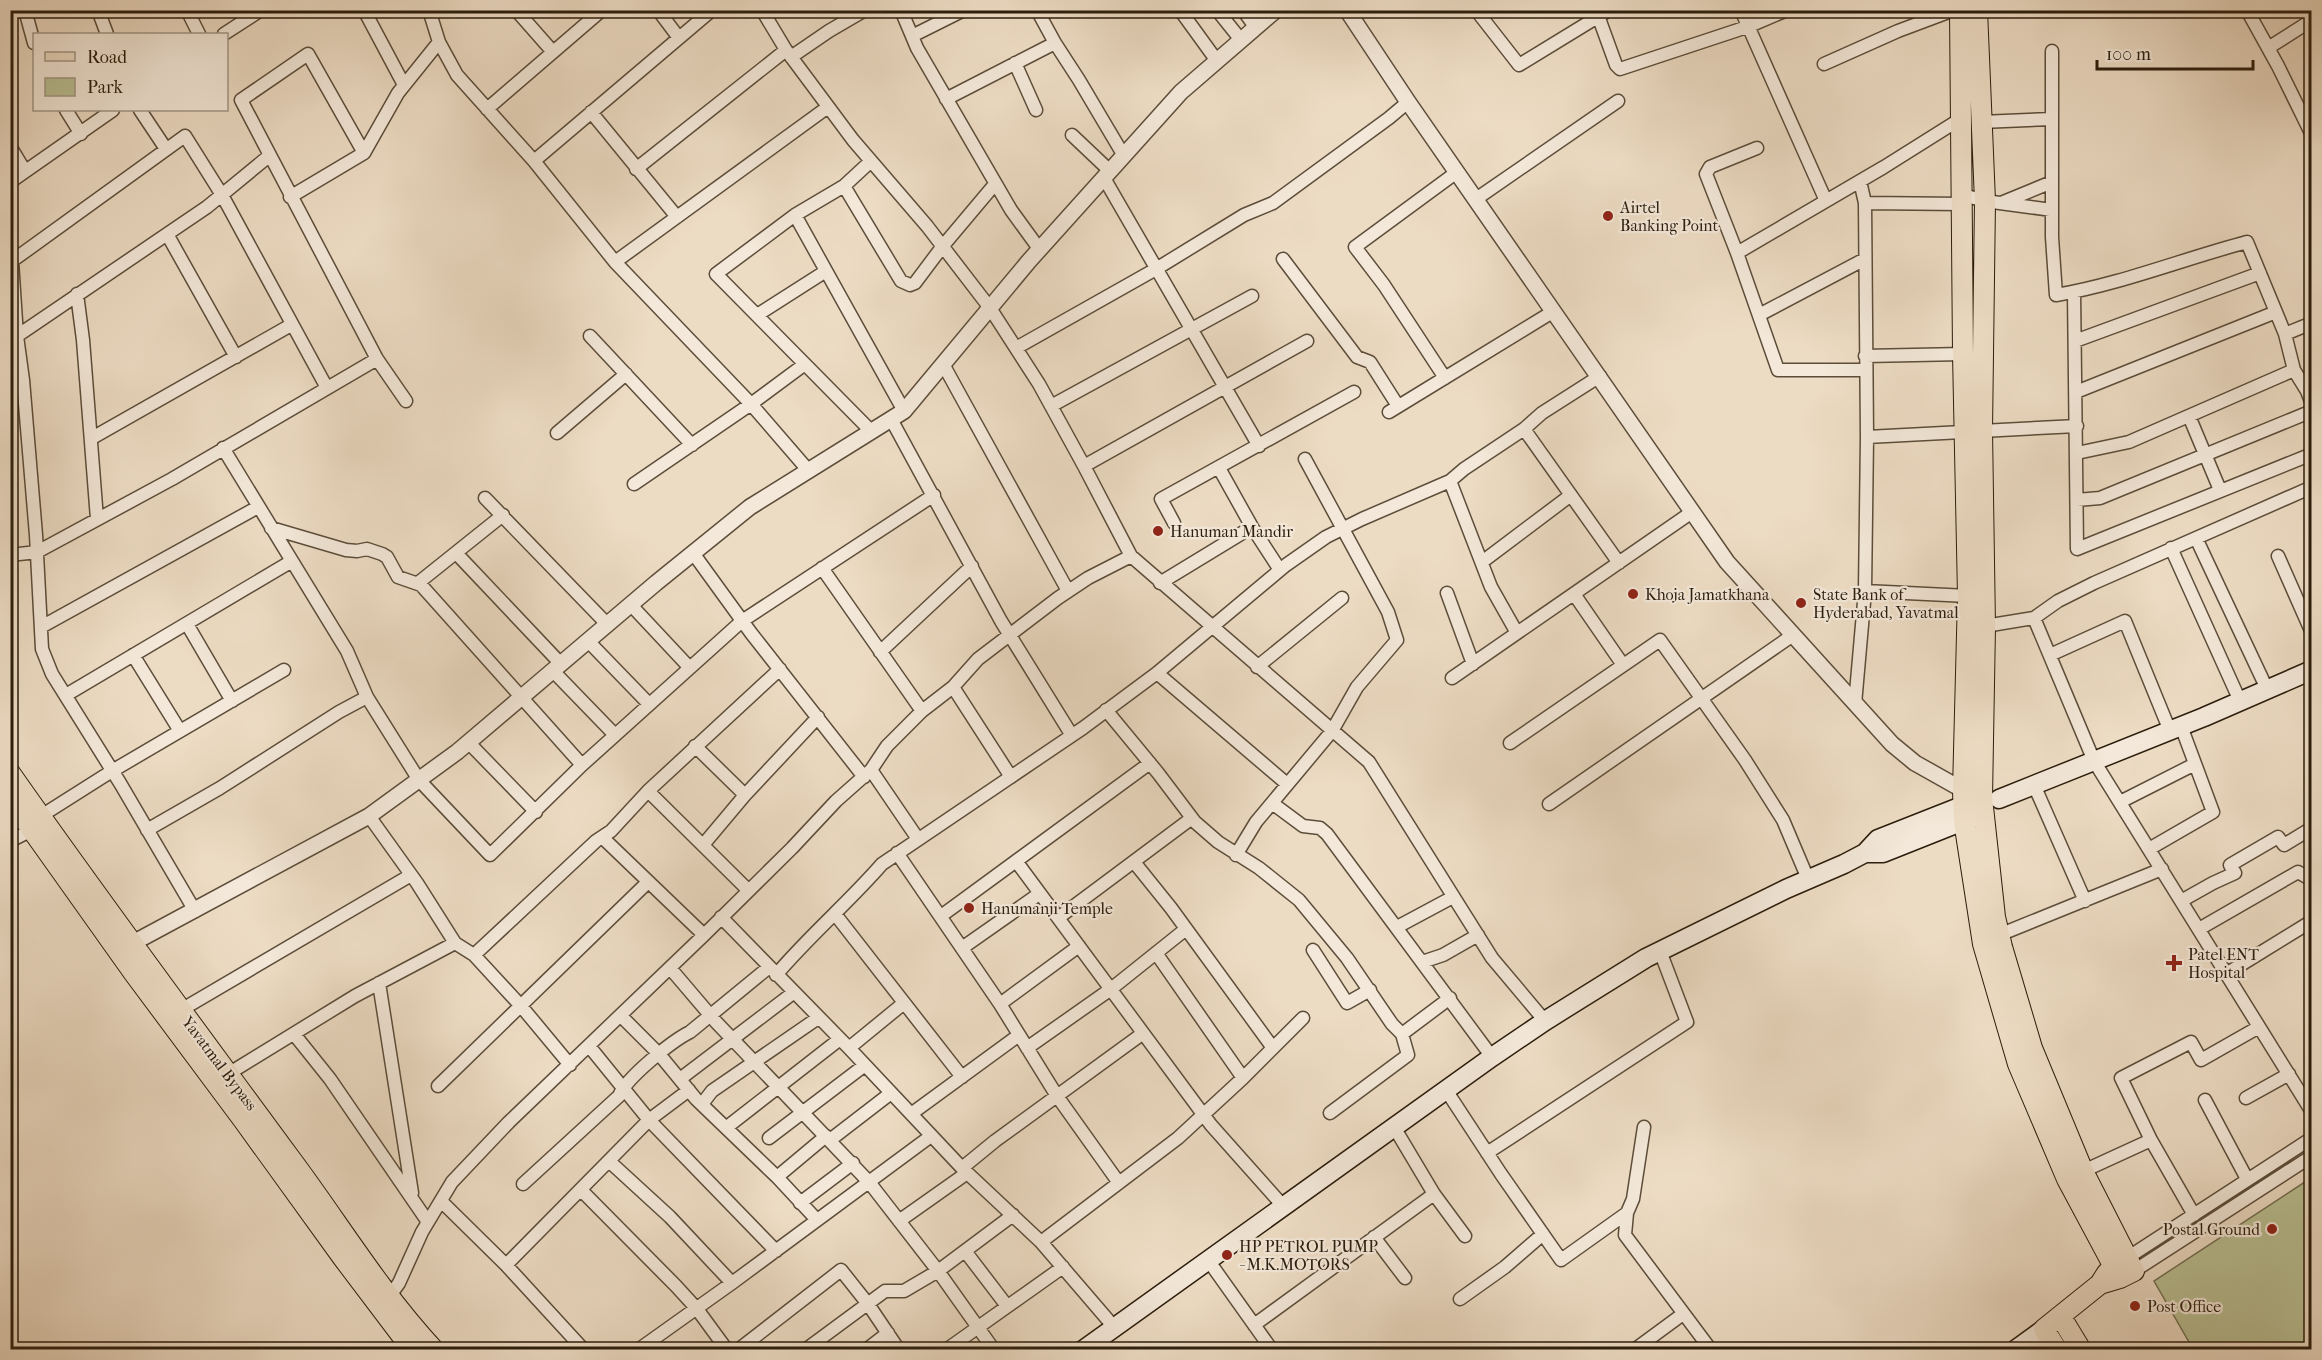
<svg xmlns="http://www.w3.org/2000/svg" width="2322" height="1360" viewBox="0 0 2322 1360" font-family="'IM FELL French Canon',serif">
  <rect width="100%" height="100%" fill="#eddcc4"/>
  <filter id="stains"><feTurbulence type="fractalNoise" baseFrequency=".00333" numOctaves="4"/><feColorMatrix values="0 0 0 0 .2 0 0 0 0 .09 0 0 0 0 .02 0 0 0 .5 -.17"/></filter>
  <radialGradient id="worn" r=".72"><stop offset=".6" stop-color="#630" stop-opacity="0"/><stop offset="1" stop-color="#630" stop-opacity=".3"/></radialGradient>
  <path fill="#b9c094" stroke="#726e50" stroke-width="1.5" d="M2311,1178V1349H2193L2154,1281Z"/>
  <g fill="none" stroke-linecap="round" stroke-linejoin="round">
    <defs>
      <path id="minor" d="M25,10L34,43
        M98,10L107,34
        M187,10L199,34
        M364,10L404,85
        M429,10L439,42L457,75L534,161L615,262L751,404L808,470
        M516,10L553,52
        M658,10L679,38
        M762,10L786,50L853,140L927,226L990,308L1039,384L1084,466L1131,556L1369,762L1492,958L1545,1021
        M901,10L917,48L1011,210L1040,250
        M1037,10L1055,43L1079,80L1124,156
        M1180,10L1217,61
        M1217,10L1241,40
        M1243,10L1256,28
        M1476,10L1519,65L1609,10
        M1596,10L1616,65L1620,69L1747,27L1787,10
        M1741,10L1826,201
        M2247,10L2278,66L2312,135
        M224,34L261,10
        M912,36L964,10
        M2268,48L2312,20
        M2052,51V237L2056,295C2121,284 2183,259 2247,242L2285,334L2294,370L2307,391L2312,404
        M791,57L829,31L865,10
        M1015,63L1036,110
        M1824,64L1898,31L1954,10
        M946,99L1055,43
        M487,109L602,10
        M66,110L81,134
        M140,110L166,149
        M591,112L677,217
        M1981,122L2052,119
        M1072,135L1110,171
        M10,146L25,171
        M1757,148L1710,167L1706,174L1737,253L1778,370H1865
        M364,153L308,54L241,100L377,359L406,401
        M534,161L712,10
        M871,161L844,186L795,215L716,274L872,432
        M636,169L786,50
        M1104,178L1259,446
        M10,182L113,110
        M844,186L901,281L910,285L915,283L942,247L995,184
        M1963,195L1985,201L2052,210
        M290,197L364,153L398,93L439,42
        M1476,199L1618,101
        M1865,203L1963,204
        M2001,203L2052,182
        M795,215L904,411
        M167,234L236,357
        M1737,253L1884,167L1962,118
        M1283,259L1357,357L1370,362L1398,406
        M615,262L828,107
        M2074,292L2077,549L2312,454
        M77,294L83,340L97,519
        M757,315L826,271
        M1759,315L1865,259
        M2285,334L2312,323
        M590,336L692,445
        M12,337L17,336L207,207L269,156
        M2075,341L2260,273
        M1016,348L1156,269L1244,215L1273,203L1389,118L1408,102
        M1865,356L1963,354
        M943,364L1068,591
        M1445,378L1384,285L1355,247L1457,172
        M2076,392L2276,312
        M1051,406L1252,296
        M1389,412L1554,311
        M2189,416L2220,490
        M891,419L1001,621L1071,734
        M1524,429L1619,563
        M557,433L626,374
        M1867,437L2077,426
        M92,438L291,325
        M223,448L347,651L367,697L419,780L490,855L582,765L742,621L934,495
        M2077,453L2129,442L2294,370
        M1084,466L1307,341
        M1219,468L1252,527L1280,570
        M1450,481L1491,587L1517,633
        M634,484L751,404L805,364
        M485,498L607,624
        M2077,500L2100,498L2312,411
        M1174,523L1161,499L1354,392
        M271,528L346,550L357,551L367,549L382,554L387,557L398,577L421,585L582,765
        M2196,538L2267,689
        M2171,548L2240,701
        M456,553L561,664
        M693,553L751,633L864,777
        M10,555L37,552L172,479L377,359
        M2278,556L2312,633
        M1482,562L1571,495
        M822,568L922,711
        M418,583L503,515
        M1160,583L1252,527
        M1865,591L1968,596
        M1447,593L1473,664
        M1574,594L1623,665
        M631,605L689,667
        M2034,618L2094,761L2312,1112
        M187,624L232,701
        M1985,626L2034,618L2058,601L2094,583L2312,487
        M41,627L258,507
        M588,641L649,704
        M880,652L972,566
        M133,655L180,731
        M2050,655L2125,621L2170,731
        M1257,667L1342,598
        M553,671L615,735
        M1157,673L1287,784
        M1452,678L1692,512
        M953,687L1011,777
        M66,695L292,561
        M1855,704L1865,591L1867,437L1865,203L1860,181
        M1106,710L1158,773L1195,822L1218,842L1259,868L1299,900L1347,958L1392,1024L1402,1034L1408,1055L1330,1113
        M469,743L536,812
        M1510,743L1660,640L1745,760L1783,820L1808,879
        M695,746L745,795
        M871,770L918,839
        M2034,785L2085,901
        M648,791L748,890
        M2120,802L2195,764
        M1272,803L1303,826L1320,828L1327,834L1492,1057
        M1549,804L1793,635
        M41,816L112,771L284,670
        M369,816L417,883L455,943L474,955L521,1006L570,1065
        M147,830L220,788L339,712L367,697
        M603,838L704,935
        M10,841L32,830
        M703,845L745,795L818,717
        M2149,849L2213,812L2181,726
        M897,853L1000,1004L1057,1096L1119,1183
        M1236,855L1256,822L1332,731L1357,687L1397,640L1388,612L1305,459
        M1016,861L1211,1125L1284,1207
        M1134,862L1171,908L1273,1048
        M2181,901L2213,883L2235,873L2230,865L2278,837L2284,845L2312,828
        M195,911L120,783L52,674L42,649L36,535L23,380L17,336L12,261L185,136L222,195L327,388
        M835,914L962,1077
        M941,916L1150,763
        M721,917L849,1048L962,1168L1041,1242L1114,1327
        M1058,918L1192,818
        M1397,927L1453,897
        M2199,929L2298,872L2312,880
        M1999,935L2162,869
        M962,948L1039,894
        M1313,950L1347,1003L1370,990
        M1156,953L1243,1078
        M474,955L596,841L611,831L648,791L780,669
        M1422,962L1443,955L1478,935
        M670,968L716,1022L869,1182L938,1271L994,1350
        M2226,974L2312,921
        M776,975C809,936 848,903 882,864L1083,728L1157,673L1286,565L1326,537L1362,519L1450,481L1464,469L1524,429L1542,413L1600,376
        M379,983L412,1193
        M1000,1004L1079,946
        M181,1010L411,875
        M621,1016L659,1054L696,1099L777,1177L817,1220
        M294,1034L330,1079L428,1222
        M1402,1034L1450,998
        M589,1046L649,1120L776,1251
        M849,1048L904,1003
        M1027,1048L1111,989L1186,929
        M228,1074L355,996L455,943
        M680,1079L793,993
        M438,1086L648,882
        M1446,1090L1501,1174L1561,1260L1627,1213
        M2246,1098L2289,1074
        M2205,1100L2247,1179
        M702,1104L712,1091L818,1018
        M911,1114L1019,1035
        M727,1127L840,1039
        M1394,1127L1434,1194L1465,1236
        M1644,1127L1633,1199L1627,1213L1625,1235L1711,1350
        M769,1138L865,1065
        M830,1140L891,1093
        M1487,1153L1687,1022L1660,951
        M610,1162L670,1217L732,1283
        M962,1168L995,1141L1142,1034
        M2079,1173L2151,1140
        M777,1177L826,1136
        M523,1184L619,1096C626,1078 672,1041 690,1032L768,968
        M581,1190L676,1286L697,1309L727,1350
        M441,1201L506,1265L584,1350
        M800,1203L853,1163
        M2194,1215L2151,1140L2121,1078L2191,1042L2201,1060L2259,1027
        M899,1221L967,1173
        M1374,1237L1405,1278
        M1041,1242L1178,1138L1243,1078L1303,1018
        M965,1251L1007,1306
        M2127,1258L2312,1138
        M1208,1260L1272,1350
        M506,1265L649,1120L689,1090
        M2134,1271L2312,1156
        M1460,1299L1505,1267L1543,1234
        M386,1301L399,1283L422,1232L452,1182L509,1122L704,935L792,848L836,801L871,770L887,746L922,711L953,687L978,659L1058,598L1088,578L1131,556
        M1254,1325L1434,1194
        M638,1350L732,1283L931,1136
        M738,1350L841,1270L868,1304L899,1350
        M805,1350L885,1291H904L938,1271L1013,1215
        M866,1350L888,1333
        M946,1350L1063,1267
        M1634,1350L1683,1314"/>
      <path id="tertiary" d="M1347,10L1408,102L1727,562L1892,744L1915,763L1963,790
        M131,944L369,816L457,752L656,583L750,507L904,411L1029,261L1181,92L1276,10"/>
      <path id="secondary" d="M1999,799L2204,717L2312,670
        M1865,853H1883L1976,816
        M1083,1350L1492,1057L1545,1021L1646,958L1786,889L1844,864L1865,853L1878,839L1977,800
        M2015,1350L2044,1329"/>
      <path id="primary" d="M1960,10L1963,354L1968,596L1963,790L1964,821L1983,944L2018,1064L2067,1179L2120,1278
        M1977,10L1985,201L1982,430L1985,626L1982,798L1995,917L2002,947L2032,1048L2083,1171L2134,1271L2120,1278L2100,1284
        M10,773C101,903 196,1030 290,1158C338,1222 379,1291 434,1350
        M10,799L133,972L244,1121L343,1258L402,1336L415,1350
        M2061,1317L2081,1350
        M2057,1350L2044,1329L2100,1284L2107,1273"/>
    </defs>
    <use href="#minor" stroke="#5c4d3a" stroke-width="15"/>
    <use href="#tertiary" stroke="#5c4d3a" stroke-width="18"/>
    <use href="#secondary" stroke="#2b1d0c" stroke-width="21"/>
    <use href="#primary" stroke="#2b1d0c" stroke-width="22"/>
    <use href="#minor" stroke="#f3e8d9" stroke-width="12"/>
    <use href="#tertiary" stroke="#f3e8d9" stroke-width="15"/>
    <use href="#secondary" stroke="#f3e8d9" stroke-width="18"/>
    <use href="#primary" stroke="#eddcc4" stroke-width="20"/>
  </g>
  <g fill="#8f2418" stroke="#f3e8d9" stroke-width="2">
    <circle cx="1608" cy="216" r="6"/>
    <circle cx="1158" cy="531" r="6"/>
    <circle cx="1633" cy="594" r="6"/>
    <circle cx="1801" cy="603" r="6"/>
    <circle cx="969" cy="908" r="6"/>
    <path d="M2171 954h6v6h6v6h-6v6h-6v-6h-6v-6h6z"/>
    <circle cx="2272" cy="1229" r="6"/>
    <circle cx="1227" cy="1255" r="6"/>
    <circle cx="2135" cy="1306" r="6"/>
  </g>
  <g text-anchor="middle" stroke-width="4.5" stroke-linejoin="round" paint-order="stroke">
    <g font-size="16" fill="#2b1d0c" stroke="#f3e8d9" text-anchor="start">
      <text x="1620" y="213">Airtel<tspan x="1620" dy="18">Banking Point</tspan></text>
      <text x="1170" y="537">Hanuman Mandir</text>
      <text x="1645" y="600">Khoja Jamatkhana</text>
      <text x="1813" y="600">State Bank of<tspan x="1813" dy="18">Hyderabad, Yavatmal</tspan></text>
      <text x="981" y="914">Hanumanji Temple</text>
      <text x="2188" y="960">Patel ENT<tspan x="2188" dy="18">Hospital</tspan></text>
      <text x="2260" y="1235" text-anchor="end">Postal Ground</text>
      <text x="1239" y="1252">HP PETROL PUMP<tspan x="1239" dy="18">- M.K.MOTORS</tspan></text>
      <text x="2147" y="1312">Post Office</text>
    </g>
    <g font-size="16" fill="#2b1d0c" stroke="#f3e8d9">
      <text transform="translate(220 1063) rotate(53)" y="6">Yavatmal Bypass</text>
    </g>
  </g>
  <rect width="2322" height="1360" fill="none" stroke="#eddcc4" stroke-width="36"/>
  <rect x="12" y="12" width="2298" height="1336" fill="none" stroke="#2b1d0c" stroke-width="3"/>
  <rect x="18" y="18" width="2286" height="1324" fill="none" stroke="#2b1d0c" stroke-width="1.5"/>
  <rect x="33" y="33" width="195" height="78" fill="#f3e8d9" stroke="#a39787" stroke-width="1.5"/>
  <rect x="45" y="52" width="30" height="9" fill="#eddcc4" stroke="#a39787" stroke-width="1.5"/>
  <text x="87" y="63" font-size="18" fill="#2b1d0c">Road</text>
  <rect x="45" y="78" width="30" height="18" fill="#b9c094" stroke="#a39787" stroke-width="1.5"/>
  <text x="87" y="93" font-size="18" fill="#2b1d0c">Park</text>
  <path d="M2097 60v9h156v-9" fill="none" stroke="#2b1d0c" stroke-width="3"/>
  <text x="2106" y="60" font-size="18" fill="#2b1d0c" stroke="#f3e8d9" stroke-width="4.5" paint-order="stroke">100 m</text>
  <rect width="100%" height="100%" filter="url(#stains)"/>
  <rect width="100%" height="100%" fill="url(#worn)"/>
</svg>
